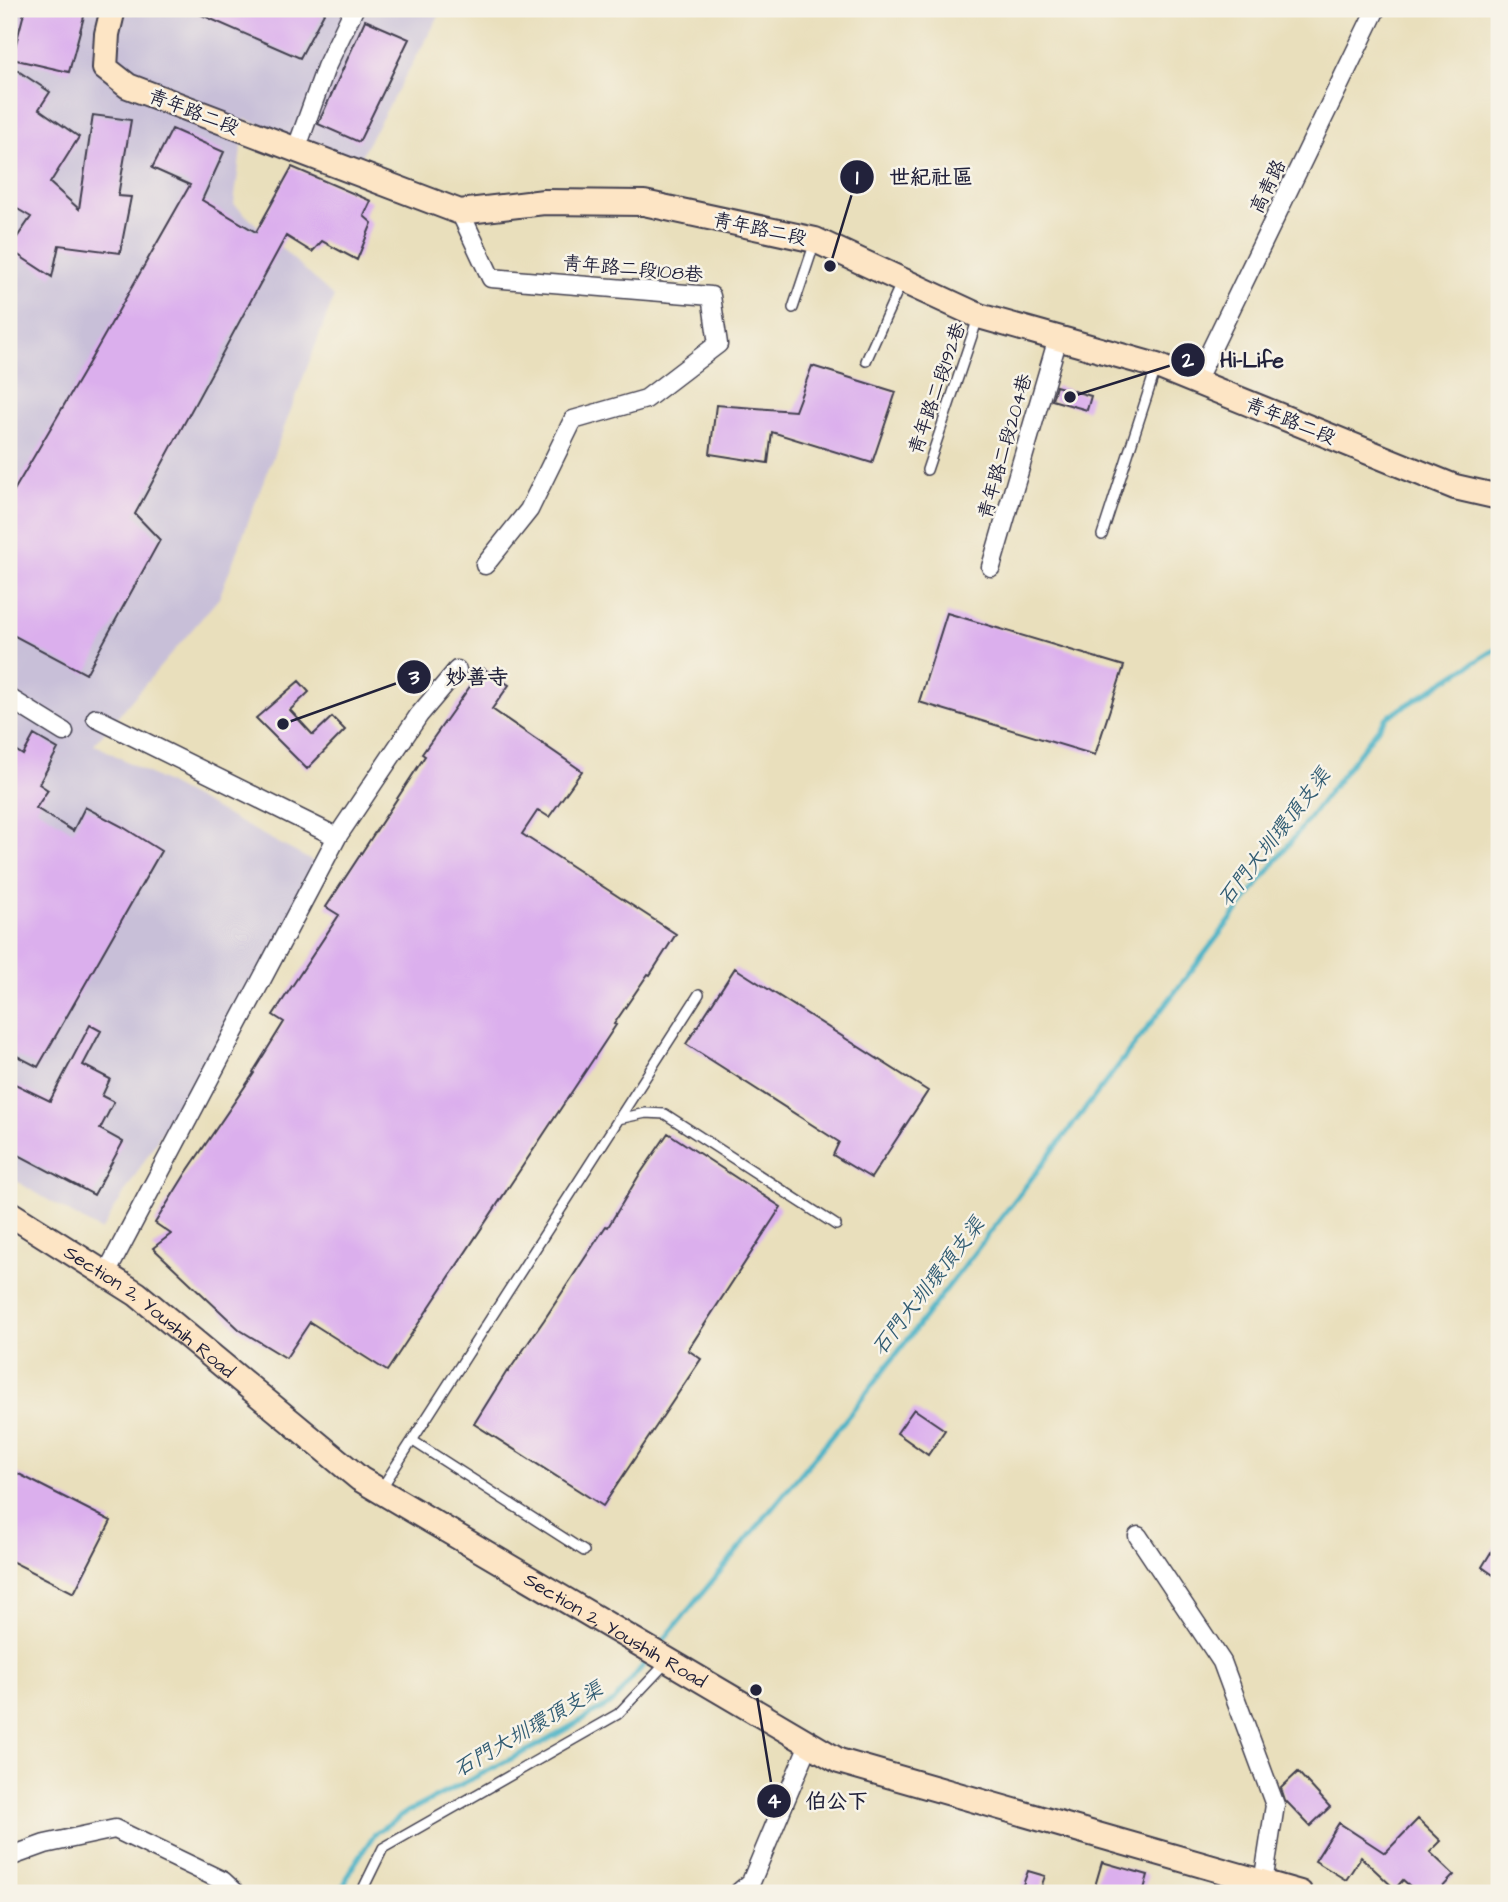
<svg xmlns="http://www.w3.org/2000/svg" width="1508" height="1902" viewBox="0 0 1508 1902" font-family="'Architects Daughter','LXGW WenKai TC',sans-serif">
  <rect width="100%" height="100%" fill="#f7f3e8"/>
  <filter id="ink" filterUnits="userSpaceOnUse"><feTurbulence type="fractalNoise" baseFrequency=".0143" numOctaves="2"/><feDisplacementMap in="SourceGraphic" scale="14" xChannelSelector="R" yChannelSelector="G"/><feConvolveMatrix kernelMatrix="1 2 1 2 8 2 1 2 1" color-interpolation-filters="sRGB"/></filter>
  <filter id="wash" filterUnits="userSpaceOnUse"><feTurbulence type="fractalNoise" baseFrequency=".00686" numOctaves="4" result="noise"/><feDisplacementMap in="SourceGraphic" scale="28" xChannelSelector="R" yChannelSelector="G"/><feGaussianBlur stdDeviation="1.57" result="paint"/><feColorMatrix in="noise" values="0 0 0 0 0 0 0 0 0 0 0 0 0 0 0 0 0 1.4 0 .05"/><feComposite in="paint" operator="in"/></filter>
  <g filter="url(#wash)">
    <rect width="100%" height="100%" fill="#e9dfbc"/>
    <path fill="#c8bfd8" d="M9,9H443L358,161L245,119L234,204L334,297L219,598L94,744L325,868L101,1231L9,1177Z"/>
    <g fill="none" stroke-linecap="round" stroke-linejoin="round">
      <path stroke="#48b2c6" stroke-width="5" d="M658,1647L854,1409L1386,718L1499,647
        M341,1893L350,1871L375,1833L407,1812L540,1744L613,1702L650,1657"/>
    </g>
    <g id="blocks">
      <path fill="#dbafed" d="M25,9H86L69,72L12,59Z
        M188,9H326L300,58Z
        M365,20L409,39L359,142L318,124Z
        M9,65L50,92L39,109L79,137L50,183L79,209L93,115L131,120L118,196L131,197L120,253L59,245L52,277L9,249L31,217L9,204Z
        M172,129L224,152L202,200L256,232L292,167L371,201L364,216L372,223L357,260L322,241L312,252L286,236L135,514L160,540L86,674L9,633V499L91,359L190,185L152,168Z
        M812,366L896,392L872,463L772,432L768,463L710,454L716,405L795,411Z
        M1056,386L1091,396L1087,410L1052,400Z
        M947,613L1124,666L1095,755L919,702Z
        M483,668L509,685L492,709L582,771L549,817L538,810L522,834L676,934L650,975L648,974L614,1024L616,1025L387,1371L310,1322L286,1358L240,1330L153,1248L171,1234L155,1223L186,1173L254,1073L253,1072L284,1022L273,1015L339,915L326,907L425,756L422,754Z
        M299,681L309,692L290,710L313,735L332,717L345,730L307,769L256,718Z
        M34,735L58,749L39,784L48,790L36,808L73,831L85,807L123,827L161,851L38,1067L9,1052V746L23,755Z
        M735,968L928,1091L871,1178L833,1155L839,1142L686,1044Z
        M90,1025L101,1031L83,1065L110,1079L102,1096L114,1102L100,1129L123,1142L94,1195L9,1150V1081L50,1101Z
        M668,1133L781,1207L688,1350L701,1359L603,1506L474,1424L507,1371L508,1372L544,1320L606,1226L608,1227L638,1177Z
        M914,1409L945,1430L928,1455L897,1433Z
        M9,1469L111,1521L74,1593L9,1560Z
        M1499,1539V1579L1482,1567Z
        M1298,1772L1330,1807L1310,1826L1285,1800L1281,1788Z
        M1418,1819L1441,1841L1430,1852L1454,1875L1437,1893H1418L1403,1880L1395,1889L1361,1857L1346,1880L1315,1861L1339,1823L1385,1853Z
        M1102,1862L1148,1875L1143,1893H1093Z
        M1028,1871L1045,1876L1039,1893H1020Z"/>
    </g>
  </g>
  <g filter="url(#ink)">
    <use href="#blocks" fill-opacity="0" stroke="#403e4e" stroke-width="2"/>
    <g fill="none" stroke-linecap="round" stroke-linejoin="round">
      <defs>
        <path id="lane" d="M793,308L815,242
          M866,361L902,281
          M927,470L978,318
          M1102,535L1156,368
          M618,1119L646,1113L665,1114L836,1225
          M413,1441L584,1551
          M381,1489L699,994
          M361,1893L383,1848L618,1714L667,1662"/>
        <path id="street" d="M296,150L326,67L354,9
          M460,212L491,278L711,296L718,344L646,399L573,420L529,510L485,565
          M1196,381L1376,9
          M991,567L1058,338
          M9,698L64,732
          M96,718L337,837
          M106,1274L337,837L419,715L457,670
          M1138,1536L1222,1662L1275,1805L1263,1883
          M9,1857L45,1844L115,1829L223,1881L236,1893
          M738,1893L751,1882L809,1744"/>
        <g id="secondary">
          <path d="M113,9L107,34L105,68L128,86L460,212L544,202L644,203L815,240L979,316L1157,366L1455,487L1499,497"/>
          <path id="s1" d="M9,1213L137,1294L360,1479L839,1761L1300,1893"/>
        </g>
      </defs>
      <use href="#lane" stroke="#403e4e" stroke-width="12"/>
      <use href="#street" stroke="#403e4e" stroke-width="21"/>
      <use href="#secondary" stroke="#403e4e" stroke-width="28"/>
      <use href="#lane" stroke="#fff" stroke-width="9"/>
      <use href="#street" stroke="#fff" stroke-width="18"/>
      <use href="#secondary" stroke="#fde5c5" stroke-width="24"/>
    </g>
  </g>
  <g text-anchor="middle" stroke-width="5" stroke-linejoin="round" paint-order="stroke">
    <g font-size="19" fill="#22223b" stroke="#f7f3e8">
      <text transform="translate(194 111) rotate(21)" y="7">青年路二段</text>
      <text transform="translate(1267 186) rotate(-64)" y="7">高青路</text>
      <text transform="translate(760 228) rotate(12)" y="7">青年路二段</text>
      <text transform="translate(633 268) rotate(5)" y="7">青年路二段108巷</text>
      <text transform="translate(936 388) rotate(-71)" y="7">青年路二段192巷</text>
      <text transform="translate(1291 420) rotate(22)" y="7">青年路二段</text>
      <text transform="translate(1004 446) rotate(-74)" y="7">青年路二段204巷</text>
      <text dy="7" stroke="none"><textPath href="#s1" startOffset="172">Section 2, Youshih Road</textPath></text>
      <text dy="7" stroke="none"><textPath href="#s1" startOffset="738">Section 2, Youshih Road</textPath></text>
    </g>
    <g font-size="21" font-style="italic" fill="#315c73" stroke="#f7f3e8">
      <text transform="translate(1274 837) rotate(-52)" y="7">石門大圳環頂支渠</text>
      <text transform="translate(928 1286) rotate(-52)" y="7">石門大圳環頂支渠</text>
      <text transform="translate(528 1729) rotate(-30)" y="7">石門大圳環頂支渠</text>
    </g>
  </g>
  <path fill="none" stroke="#22223b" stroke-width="2.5" d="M830 266L857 177M1070 397L1188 360M283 724L414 677M756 1690L774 1801"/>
  <g fill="#22223b" stroke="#f7f3e8" stroke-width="2.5">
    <circle cx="830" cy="266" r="7"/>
    <circle cx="1070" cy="397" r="7"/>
    <circle cx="283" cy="724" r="7"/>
    <circle cx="756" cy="1690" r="7"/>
    <circle cx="857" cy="177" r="18"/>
    <circle cx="1188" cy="360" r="18"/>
    <circle cx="414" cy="677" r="18"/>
    <circle cx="774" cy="1801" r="18"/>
  </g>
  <g font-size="21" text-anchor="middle" font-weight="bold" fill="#fff">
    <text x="857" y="184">1</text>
    <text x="1188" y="367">2</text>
    <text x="414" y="684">3</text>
    <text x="774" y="1808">4</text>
  </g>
  <g font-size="21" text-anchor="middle" font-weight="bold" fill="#22223b" stroke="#f7f3e8" stroke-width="5" stroke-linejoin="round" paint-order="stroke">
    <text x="931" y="184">世紀社區</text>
    <text x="1252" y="367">Hi-Life</text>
    <text x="477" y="684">妙善寺</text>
    <text x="837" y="1808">伯公下</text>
  </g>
  <rect width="1508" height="1902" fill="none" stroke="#f7f3e8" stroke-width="35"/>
</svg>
